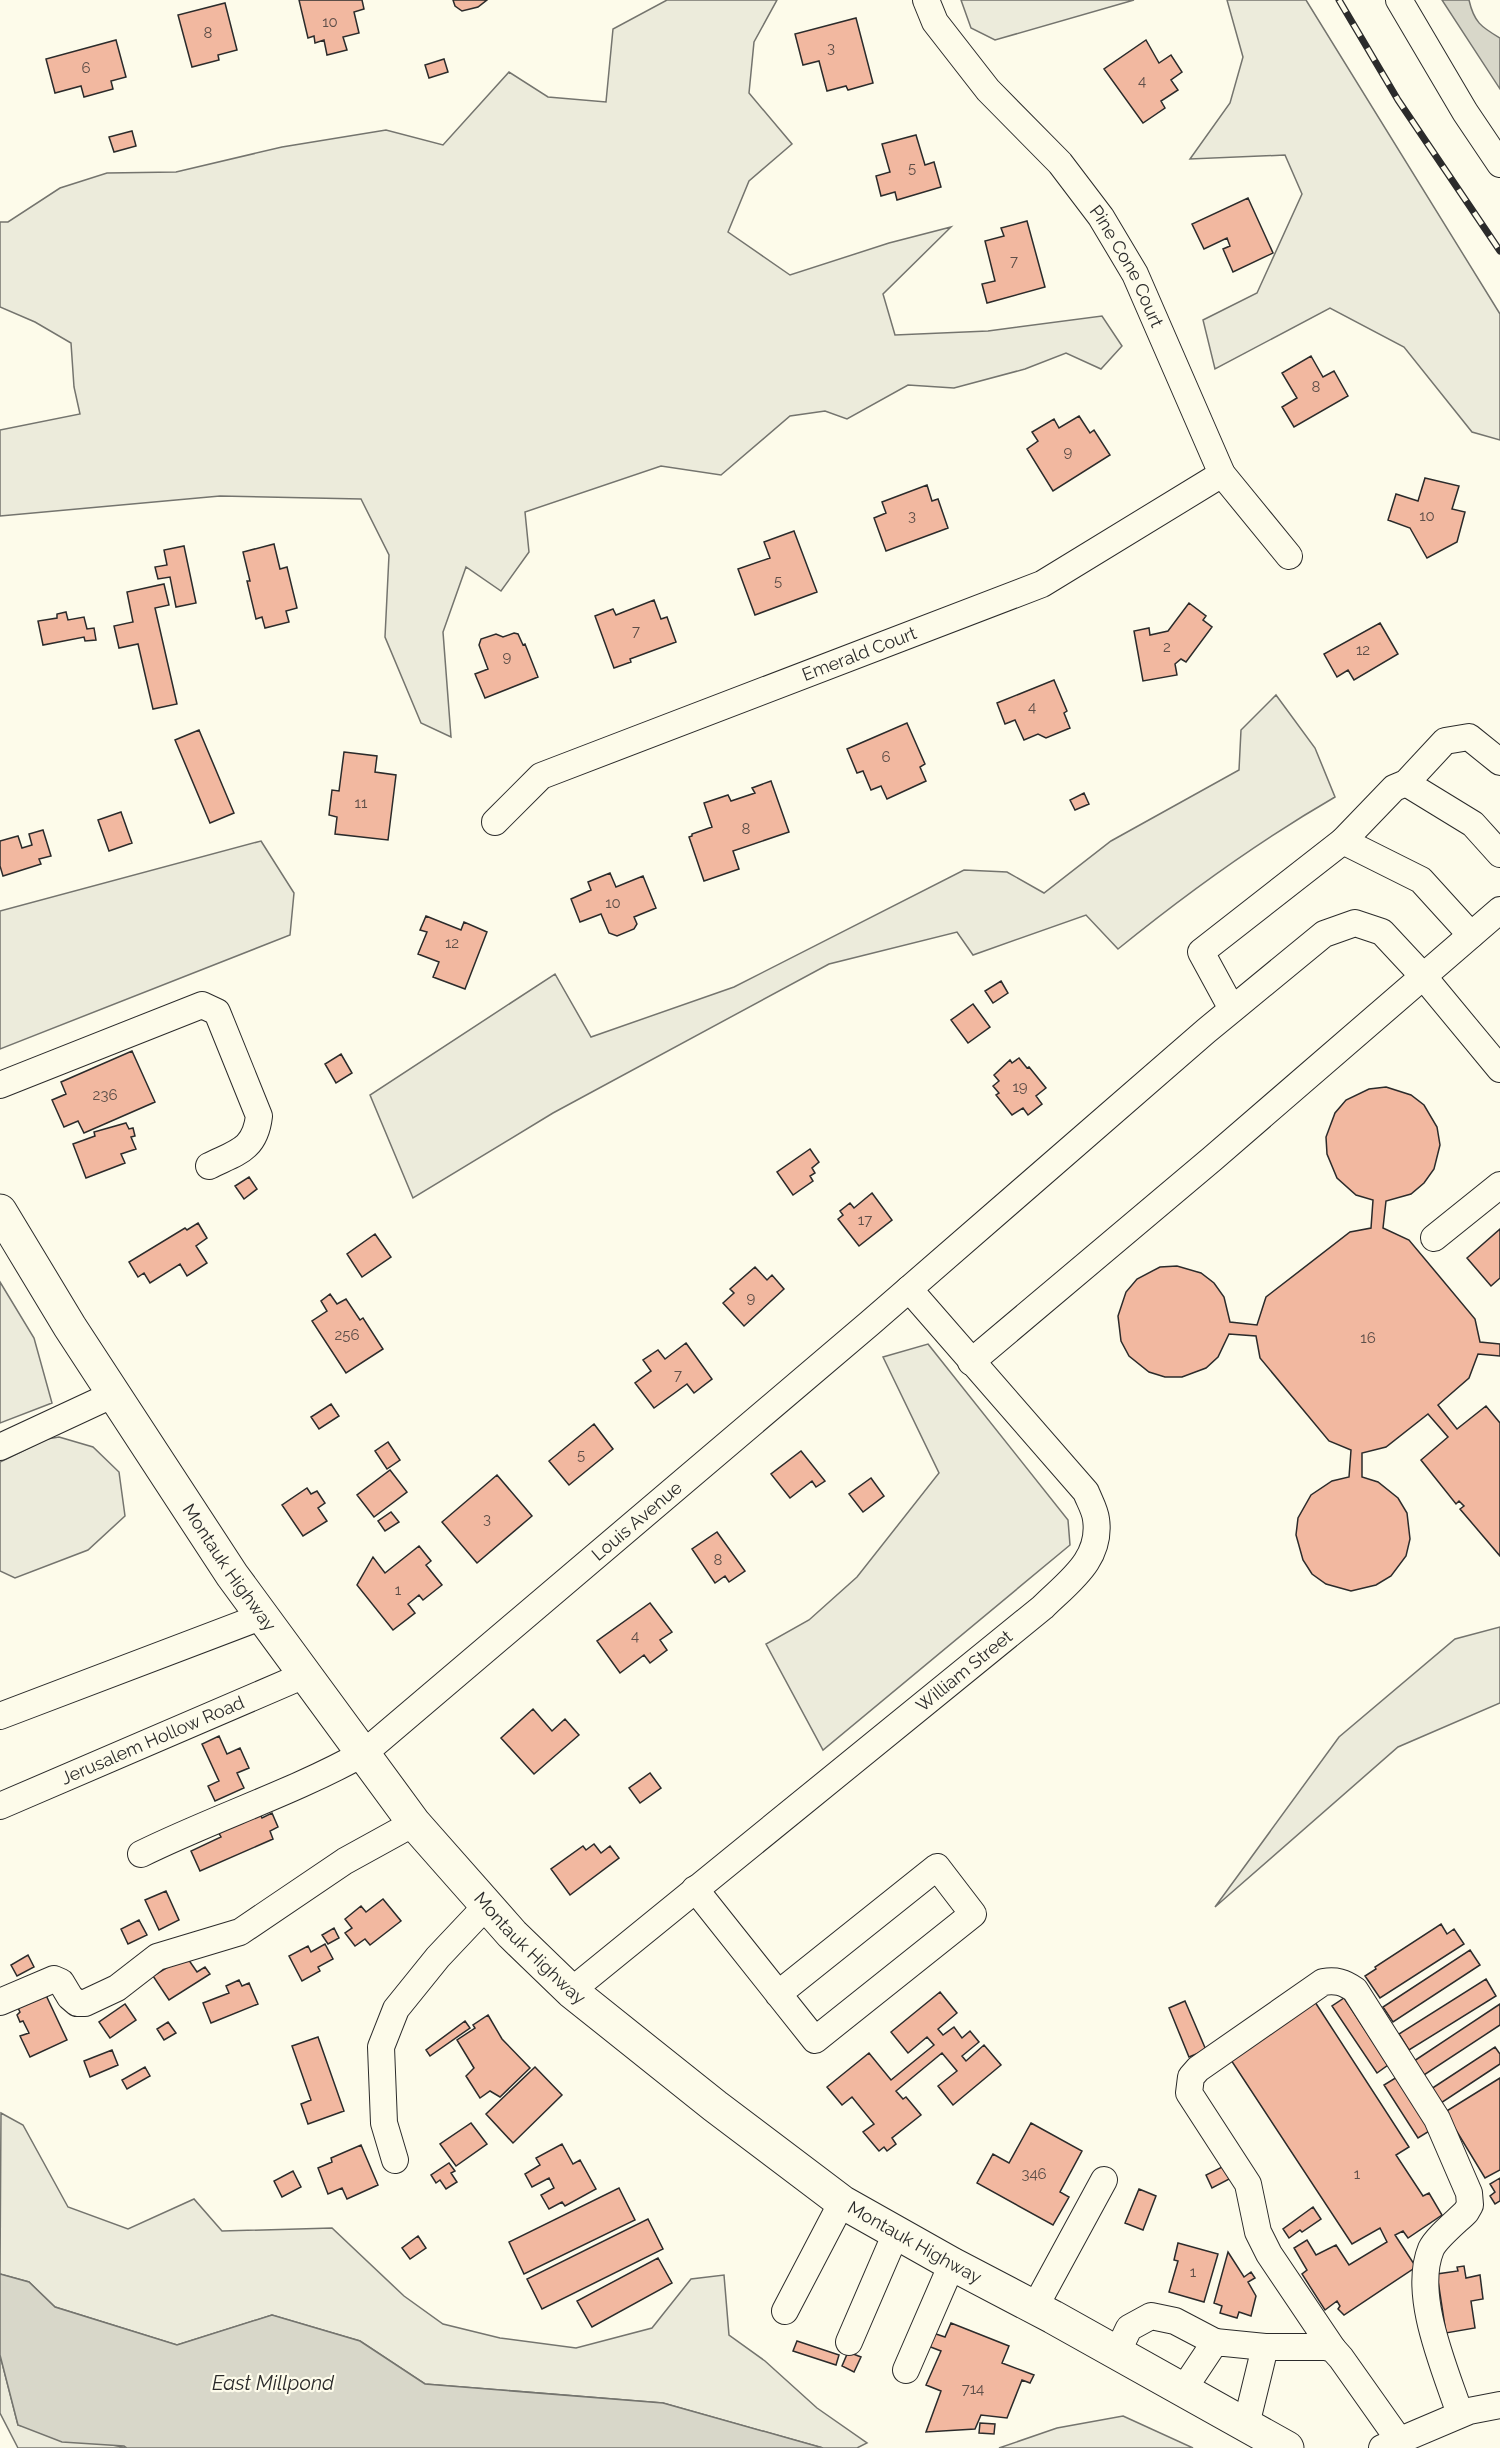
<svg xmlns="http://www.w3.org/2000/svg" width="1500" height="2448" viewBox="0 0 1500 2448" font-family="Raleway,sans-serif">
  <rect width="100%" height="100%" fill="#fdfbea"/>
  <path fill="#ecebdb" stroke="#74746e" stroke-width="1.5" d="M667,0H777L754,42L749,93L792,144L749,181L728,232L790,275L889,243L951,227L883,294L895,335L988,331L1102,316L1122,346L1101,369L1066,353L1025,369L954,388L908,385L847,419L825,411L790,416L721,475L661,466L525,512L529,552L501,591L466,567L443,632L451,737L421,723L385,637L389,555L361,499L220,496L0,516V430L80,414L74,387L71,343L35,322L0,307V222H8L60,188L107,173L176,172L282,147L386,130L443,145L509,72L548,97L606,102L613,29Z
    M961,0H1134L995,40L971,28Z
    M1227,0H1306L1500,314V440L1472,432L1404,347L1330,308L1215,369L1203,320L1257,293L1302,194L1285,155L1190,159L1230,103L1243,57Z
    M1276,695L1315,748L1335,797C1259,841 1187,893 1118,949L1086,915L973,955L957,932L829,964L553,1113L413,1198L370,1095L555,974L591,1037L734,987L964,870L1007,872L1044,893L1111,841L1239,770L1241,730Z
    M261,841L294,893L290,935L0,1049V911Z
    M0,1282L34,1338L52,1403L0,1423Z
    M928,1344L1068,1520L1070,1545L823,1750L766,1644L809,1620L857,1577L939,1473L883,1357Z
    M59,1437L93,1447L119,1472L125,1516L88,1550L15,1578L0,1571V1462L47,1439Z
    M1500,1627V1703L1398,1747L1215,1907L1339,1737L1455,1639Z
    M1,2113L23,2125L68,2207L128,2229L194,2199L222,2231L332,2228L404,2296L443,2324L500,2338L576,2348L652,2328L691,2279L724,2275L729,2335L765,2361L817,2408L867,2443L857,2448H823L663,2403L425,2384L360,2341L272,2315L177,2345L55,2307L29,2282L0,2274Z
    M0,2355L18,2425L127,2448H18L0,2413Z
    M1123,2416L1193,2448H999L1057,2428Z"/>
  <path fill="#d8d7c9" stroke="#74746e" stroke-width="1.5" d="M1442,0H1469C1474,22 1481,27 1500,38V89Z
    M0,2274L29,2282L55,2307L177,2345L272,2315L360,2341L425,2384L663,2403L823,2448H127L124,2446L62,2442L18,2425L0,2355Z"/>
  <path fill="#f2b8a0" stroke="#2b2b2b" stroke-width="1.5" d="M299,0H362L364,9L354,12L359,33L343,37L347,50L327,55L324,40L315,43L314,36L308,38Z
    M453,0H487L478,7L462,11L455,6Z
    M225,3L237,50L218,55L219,60L192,67L178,15Z
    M856,18L873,83L848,90L846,86L827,91L819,61L803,65L795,34Z
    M116,40L126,77L111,81L113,89L84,97L81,86L55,93L46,59Z
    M1146,40L1159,63L1171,55L1182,72L1171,80L1178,90L1161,101L1165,108L1143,123L1104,69Z
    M444,59L448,72L429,78L425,65Z
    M132,131L136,146L114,152L109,137Z
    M916,135L925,165L934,162L941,187L897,200L895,192L881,196L876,176L890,172L882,144Z
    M1248,198L1273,253L1233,272L1223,249L1230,246L1227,238L1204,249L1192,224Z
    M1027,221L1045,287L987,303L982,284L995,281L985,241L1004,236L1001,228Z
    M1311,356L1323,377L1334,371L1348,396L1294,427L1282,407L1297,398L1282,373Z
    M1079,416L1090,433L1094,430L1110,455L1053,491L1027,449L1038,441L1032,432L1054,419L1059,428Z
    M1425,478L1459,486L1452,509L1465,512L1457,542L1427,558L1410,528L1388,520L1396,494L1418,501Z
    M927,485L932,501L938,499L948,528L886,551L874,518L886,513L882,502Z
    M794,531L817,592L755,615L738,569L770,558L764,542Z
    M274,544L280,569L287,567L297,608L286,611L289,622L265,628L262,617L256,619L247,581H250L243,552Z
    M184,546L196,603L176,607L170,577L158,579L155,567L167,565L164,550Z
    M164,584L169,605L155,608L177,704L153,709L138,644L119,648L114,626L133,622L127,592Z
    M654,600L661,619L667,617L676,642L630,659L631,662L614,668L595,616L613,609L616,615Z
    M1189,603L1206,616L1203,620L1212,627L1186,662L1181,659L1175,664L1177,675L1143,681L1134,631L1149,628L1150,635L1168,631Z
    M66,612L68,620L84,617L87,629L94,628L96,640L85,641L84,637L43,645L38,621L57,618V614Z
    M1380,623L1398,654L1354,680L1348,670L1337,677L1324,654Z
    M514,633L518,634L523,645L525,644L538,677L485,698L475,674L488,669L479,645L481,639L496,634L503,637Z
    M1054,680L1067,711L1064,713L1070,728L1046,738L1038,734L1024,740L1015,720L1005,724L997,703Z
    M907,723L925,764L920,767L926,781L887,799L881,786L871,790L863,771L857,773L847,749Z
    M199,730L234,813L210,823L175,740Z
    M344,752L377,756L375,772L396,775L388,840L335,834L337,817L329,815L332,790L339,791Z
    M771,781L789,832L733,851L739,869L704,881L689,837L692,836V834L712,827L704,803L728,795L731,801L755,793L752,788Z
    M1084,793L1089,804L1075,810L1070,800Z
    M121,812L132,843L109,851L98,820Z
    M43,830L51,856L39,859L41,864L3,876L0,866V841L18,836L22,848L32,845L29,834Z
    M610,873L616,887L643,876L656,908L634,917L637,924L634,929L617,936L609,933L601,914L580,922L571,899L591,890L588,882Z
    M426,916L461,930L464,922L487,932L465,989L433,977L439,962L418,954L427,932L420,930Z
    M1001,981L1008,993L993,1003L985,991Z
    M973,1004L990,1027L968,1043L951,1020Z
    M132,1051L155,1102L84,1133L78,1121L64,1127L52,1100L66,1094L61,1082Z
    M341,1054L352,1073L336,1083L325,1064Z
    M1019,1058L1027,1068L1029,1067L1046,1088L1036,1096L1042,1104L1028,1115L1023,1108L1012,1115L996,1095L999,1093L993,1086L999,1081L994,1075L1010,1060L1012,1063Z
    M1386,1087L1411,1095L1424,1105L1437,1127L1440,1145L1434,1169L1424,1183L1411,1194L1386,1201L1383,1228L1409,1240L1475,1319L1480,1342L1500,1344V1356L1478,1354L1469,1378L1438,1405L1457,1429L1486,1406L1500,1423V1556L1460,1509L1464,1506L1459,1501L1456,1504L1421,1460L1448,1437L1428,1414L1386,1447L1362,1453V1477L1378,1482L1398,1498L1407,1513L1410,1539L1406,1556L1391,1576L1376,1585L1351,1591L1326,1584L1312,1574L1303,1560L1296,1535L1298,1518L1311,1495L1332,1481L1349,1477L1351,1450L1329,1441L1260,1358L1256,1336L1229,1334L1218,1357L1206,1368L1182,1377H1165L1149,1372L1129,1356L1121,1341L1118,1316L1126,1292L1137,1279L1160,1267L1177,1266L1201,1273L1214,1283L1224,1297L1230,1322L1257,1325L1266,1297L1350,1232L1371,1228L1373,1200L1356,1195L1337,1178L1327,1154L1326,1137L1335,1113L1346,1100L1369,1089Z
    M126,1123L129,1129L133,1128L135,1136L131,1137L136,1149L121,1154L125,1163L86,1178L73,1144L95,1136L94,1132Z
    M810,1149L819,1162L812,1168L815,1173L810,1176L813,1181L793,1195L777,1172Z
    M249,1177L257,1189L244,1199L235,1186Z
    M872,1193L892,1220L859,1246L838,1219L843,1215L840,1211L850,1203L854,1208Z
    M198,1223L207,1238L196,1246L207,1263L187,1276L180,1264L150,1283L144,1273L138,1277L129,1262L185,1228L187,1230Z
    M1500,1229V1278L1491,1286L1467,1258Z
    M375,1234L391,1257L362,1277L347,1254Z
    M755,1267L767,1280L772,1275L784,1289L744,1326L723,1303L734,1293L730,1289Z
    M330,1294L337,1304L346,1299L360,1320L363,1318L383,1349L346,1373L312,1321L327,1311L321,1301Z
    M686,1343L712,1379L694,1393L687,1384L654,1408L635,1383L651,1371L643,1360L658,1350L665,1359Z
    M331,1404L339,1416L319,1429L311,1417Z
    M594,1424L613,1449L569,1485L549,1461Z
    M388,1442L400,1460L387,1469L375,1451Z
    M801,1451L825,1481L816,1487L812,1481L790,1498L771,1474Z
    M390,1470L407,1492L374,1517L357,1495Z
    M497,1475L532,1516L477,1563L442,1522Z
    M871,1478L884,1496L863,1512L849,1494Z
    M307,1488L311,1494L317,1491L325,1503L318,1508L327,1521L303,1536L282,1505Z
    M391,1512L399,1522L385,1531L378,1521Z
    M717,1532L745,1571L729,1582L725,1576L715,1583L692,1549Z
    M419,1546L431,1561L426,1565L442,1585L423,1600L419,1595L408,1604L415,1613L393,1630L357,1585L373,1557L385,1573Z
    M650,1603L672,1632L660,1640L667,1650L650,1663L644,1655L620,1673L597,1641Z
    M533,1709L552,1731L565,1719L579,1735L534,1774L501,1738Z
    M219,1736L227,1754L240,1748L249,1768L237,1773L244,1788L215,1801L208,1786L219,1781L202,1744Z
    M650,1773L661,1788L640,1803L629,1788Z
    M259,1811L262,1818L272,1813L278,1827L270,1831L273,1839L200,1871L191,1851L221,1837L217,1830Z
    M594,1844L601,1853L610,1846L619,1858L570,1895L551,1869L583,1846L586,1850Z
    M166,1891L179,1920L159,1930L145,1900Z
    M383,1899L401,1921L370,1945L365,1939L355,1946L345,1933L352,1928L345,1919L361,1906L366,1912Z
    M139,1920L147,1935L128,1944L121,1929Z
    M1441,1924L1447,1934L1454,1929L1464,1944L1380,1998L1365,1976L1376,1969L1375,1967Z
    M334,1928L339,1938L328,1944L322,1935Z
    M325,1944L333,1959L318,1967L320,1971L302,1981L289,1956L308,1946L311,1952Z
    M1470,1950L1480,1965L1393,2022L1383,2007Z
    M28,1955L34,1967L17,1976L11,1965Z
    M186,1956L197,1972L205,1967L210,1974L169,2000L153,1976Z
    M1486,1979L1496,1996L1409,2050L1399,2034Z
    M239,1980L242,1986L249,1983L258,2004L211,2023L203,2003L229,1993L226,1986Z
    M44,1991L67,2040L30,2057L20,2036L29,2033L23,2021L20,2022L17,2015L20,2012L16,2004Z
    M940,1992L957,2013L938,2029L943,2035L954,2027L962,2038L970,2031L979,2042L962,2056L966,2061L984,2045L1001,2065L953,2105L938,2086L957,2071L942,2053L896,2091L903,2099L906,2097L921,2115L892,2138L896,2144L887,2151L884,2147L879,2151L863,2132L874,2124L852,2097L842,2105L827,2087L869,2053L891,2080L934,2045L927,2037L908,2053L891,2032Z
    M1344,1998L1388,2065L1377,2073L1332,2006Z
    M1185,2001L1206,2050L1189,2057L1169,2008Z
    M1315,2002L1409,2147L1396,2155L1423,2196L1429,2193L1442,2215L1408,2238L1403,2231L1395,2235L1416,2267L1344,2315L1338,2309L1340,2306L1337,2301L1325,2310L1302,2274L1307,2270L1294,2248L1307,2240L1316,2255L1336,2245L1349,2265L1387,2242L1380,2228L1352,2244L1229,2057Z
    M125,2004L136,2020L110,2038L99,2022Z
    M1500,2004V2025L1424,2075L1414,2061Z
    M488,2015L502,2039L530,2068L500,2097L490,2091L480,2098L466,2076L474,2068L457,2040L475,2028L473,2025Z
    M465,2021L470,2028L430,2056L426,2050Z
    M168,2022L176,2033L164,2040L157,2029Z
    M318,2037L344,2111L308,2124L301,2104L311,2100L292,2046Z
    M1495,2047L1500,2054V2064L1441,2103L1431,2089Z
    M112,2050L118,2065L90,2077L84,2061Z
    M145,2067L150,2076L127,2089L122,2080Z
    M535,2067L562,2095L513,2143L486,2114Z
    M1397,2077L1431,2130L1418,2138L1384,2085Z
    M1500,2078V2170L1485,2178L1445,2112Z
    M471,2123L487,2144L456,2166L440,2144Z
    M1031,2123L1082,2151L1060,2192L1069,2197L1053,2225L977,2183L993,2154L1009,2163Z
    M562,2144L573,2164L580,2160L596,2189L565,2206L562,2202L549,2209L541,2195L554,2188L549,2178L532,2187L525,2174L540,2165L536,2158Z
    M361,2145L378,2185L347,2199L342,2188L328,2194L318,2168L332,2162L331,2158Z
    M449,2163L455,2171L451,2173L457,2182L446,2189L440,2180L436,2183L431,2175Z
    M1222,2167L1235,2176L1212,2188L1206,2175Z
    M293,2171L301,2187L282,2197L274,2181Z
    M1500,2178V2201L1495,2204L1490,2196L1495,2192L1490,2184Z
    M619,2188L635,2220L524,2274L509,2242Z
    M1139,2189L1156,2196L1143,2230L1125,2223Z
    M1313,2207L1321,2219L1302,2232L1300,2230L1289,2238L1283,2229Z
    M648,2219L663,2249L542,2309L527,2279Z
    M418,2236L426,2248L410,2259L402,2248Z
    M1178,2243L1218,2254L1204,2302L1169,2292L1178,2261L1174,2260Z
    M1228,2252L1244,2277L1251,2272L1255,2278L1248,2282L1256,2296L1251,2316L1239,2312L1237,2318L1220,2313L1222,2306L1214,2303Z
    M658,2258L672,2283L592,2327L577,2301Z
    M1464,2266L1466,2278L1480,2275L1483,2299L1471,2301L1475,2328L1446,2333L1437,2274L1458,2271L1457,2267Z
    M951,2323L1009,2346L1002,2363L1034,2375L1030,2383L1022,2380L1007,2418L981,2415L975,2429L926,2432L941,2391L926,2385L941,2351L928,2346L933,2333L945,2337Z
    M797,2341L839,2355L836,2365L793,2351Z
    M848,2352L861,2357L854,2372L842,2366Z
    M980,2423L995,2424L994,2434L979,2433Z"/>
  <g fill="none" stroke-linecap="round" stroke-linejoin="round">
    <defs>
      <g id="minor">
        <path id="s1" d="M926,0L935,22L988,90L1060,163L1101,217L1135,274L1222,474L1289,556"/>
        <path d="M1399,0L1465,112L1500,164"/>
        <path d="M1406,783L1473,824L1500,854"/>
        <path id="s2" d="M495,822L541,776L1042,584L1222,474"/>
        <path d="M1343,841L1421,880L1471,935"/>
        <path d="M1232,1009L1201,952L1343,841L1394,788L1406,783L1445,741L1469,737L1500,762"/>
        <path d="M0,1085L202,1005L217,1012L259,1116C255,1150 237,1152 209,1166"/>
        <path d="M1434,1238L1500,1185"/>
        <path d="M971,1362L1212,1159L1500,910"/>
        <path d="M0,1447L114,1394"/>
        <path d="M0,1716L263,1616"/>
        <path id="s3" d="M0,1806L307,1674"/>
        <path id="s4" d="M141,1854C214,1818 292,1793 364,1753L870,1323L1206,1031L1324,934L1355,923L1382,932L1423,976L1500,1069"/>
        <path d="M695,1889L815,2040L973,1914L937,1867L778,1994"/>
        <path id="s5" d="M571,1991L1043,1607C1068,1582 1102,1560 1096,1519C1095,1510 1089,1500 1086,1492L909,1289"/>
        <path d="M0,2002L54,1979L61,1982L70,1997L77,2003H85L117,1988L157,1957L240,1932L345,1861L414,1823"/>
        <path d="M395,2160L384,2123L381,2047L396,2009L438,1957L488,1904"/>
        <path d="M1035,2307L1104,2180"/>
        <path d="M785,2311L842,2202"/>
        <path d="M849,2342L896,2233"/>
        <path d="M1333,2349L1269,2254L1258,2232L1248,2184L1189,2093L1191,2077L1198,2069L1323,1982C1336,1980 1344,1982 1355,1990L1437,2119L1469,2193L1470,2205L1466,2212C1457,2221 1436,2238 1431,2249C1412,2295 1445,2369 1460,2414"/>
        <path d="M1117,2353L1129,2328L1151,2316L1175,2321L1215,2342"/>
        <path d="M906,2370L952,2264"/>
        <path d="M1183,2390L1215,2342L1265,2347H1325L1333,2349L1341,2358L1399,2440"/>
        <path d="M1246,2425L1265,2347"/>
        <path d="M1382,2448L1469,2411L1500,2405"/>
      </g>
      <g id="major">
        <path id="s6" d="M0,1211L70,1327L232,1575L414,1823L512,1934L571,1991L715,2106L842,2202L952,2264L1053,2317L1287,2448"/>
      </g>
    </defs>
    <use href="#minor" stroke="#2b2b2b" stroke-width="28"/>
    <use href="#major" stroke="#2b2b2b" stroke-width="35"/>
    <use href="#minor" stroke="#fdfbea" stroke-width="26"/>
    <use href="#major" stroke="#fdfbea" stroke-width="33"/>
    <defs>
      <path id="rail" d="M1339,0L1398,100L1500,251"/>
    </defs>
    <use href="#rail" stroke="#2b2b2b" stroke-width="7"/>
    <use href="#rail" stroke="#fdfbea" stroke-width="4.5" stroke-dasharray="14" stroke-linecap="butt"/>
  </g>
  <g text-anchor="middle" stroke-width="4.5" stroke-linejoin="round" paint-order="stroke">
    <g font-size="15" fill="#5d4e48">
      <text x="330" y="27">10</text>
      <text x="208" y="38">8</text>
      <text x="831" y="53">3</text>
      <text x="86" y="73">6</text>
      <text x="1142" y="86">4</text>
      <text x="912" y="173">5</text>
      <text x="1014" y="266">7</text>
      <text x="1316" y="392">8</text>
      <text x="1068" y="457">9</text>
      <text x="912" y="521">3</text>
      <text x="1427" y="521">10</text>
      <text x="778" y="586">5</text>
      <text x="636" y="636">7</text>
      <text x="1167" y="652">2</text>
      <text x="1363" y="655">12</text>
      <text x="507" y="662">9</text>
      <text x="1032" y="712">4</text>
      <text x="886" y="762">6</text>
      <text x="361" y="808">11</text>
      <text x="746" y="834">8</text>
      <text x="613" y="908">10</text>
      <text x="452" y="948">12</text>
      <text x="1020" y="1092">19</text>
      <text x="105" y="1100">236</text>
      <text x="865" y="1225">17</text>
      <text x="751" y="1303">9</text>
      <text x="347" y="1340">256</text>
      <text x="1368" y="1343">16</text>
      <text x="678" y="1380">7</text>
      <text x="581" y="1460">5</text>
      <text x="487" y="1524">3</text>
      <text x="718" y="1565">8</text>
      <text x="398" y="1595">1</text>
      <text x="635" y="1641">4</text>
      <text x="1034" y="2179">346</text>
      <text x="1357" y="2179">1</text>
      <text x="1193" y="2277">1</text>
      <text x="973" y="2394">714</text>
    </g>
    <g font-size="18" fill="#2b2b2b" stroke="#fdfbea">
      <text dy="6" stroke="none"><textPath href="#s1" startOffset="336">Pine Cone Court</textPath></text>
      <text dy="6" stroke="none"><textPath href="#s2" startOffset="406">Emerald Court</textPath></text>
      <text dy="6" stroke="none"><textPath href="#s4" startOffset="603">Louis Avenue</textPath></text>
      <text dy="6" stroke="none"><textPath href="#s6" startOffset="424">Montauk Highway</textPath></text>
      <text dy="6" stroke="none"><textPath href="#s5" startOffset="507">William Street</textPath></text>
      <text dy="6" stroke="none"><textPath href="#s3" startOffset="166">Jerusalem Hollow Road</textPath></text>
      <text dy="6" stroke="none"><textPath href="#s6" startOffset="910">Montauk Highway</textPath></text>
      <text dy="6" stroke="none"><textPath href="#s6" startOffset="1396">Montauk Highway</textPath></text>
    </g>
    <g font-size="20" font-style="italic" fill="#2b2b2b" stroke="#fdfbea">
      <text x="273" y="2390">East Millpond</text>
    </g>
  </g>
</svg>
